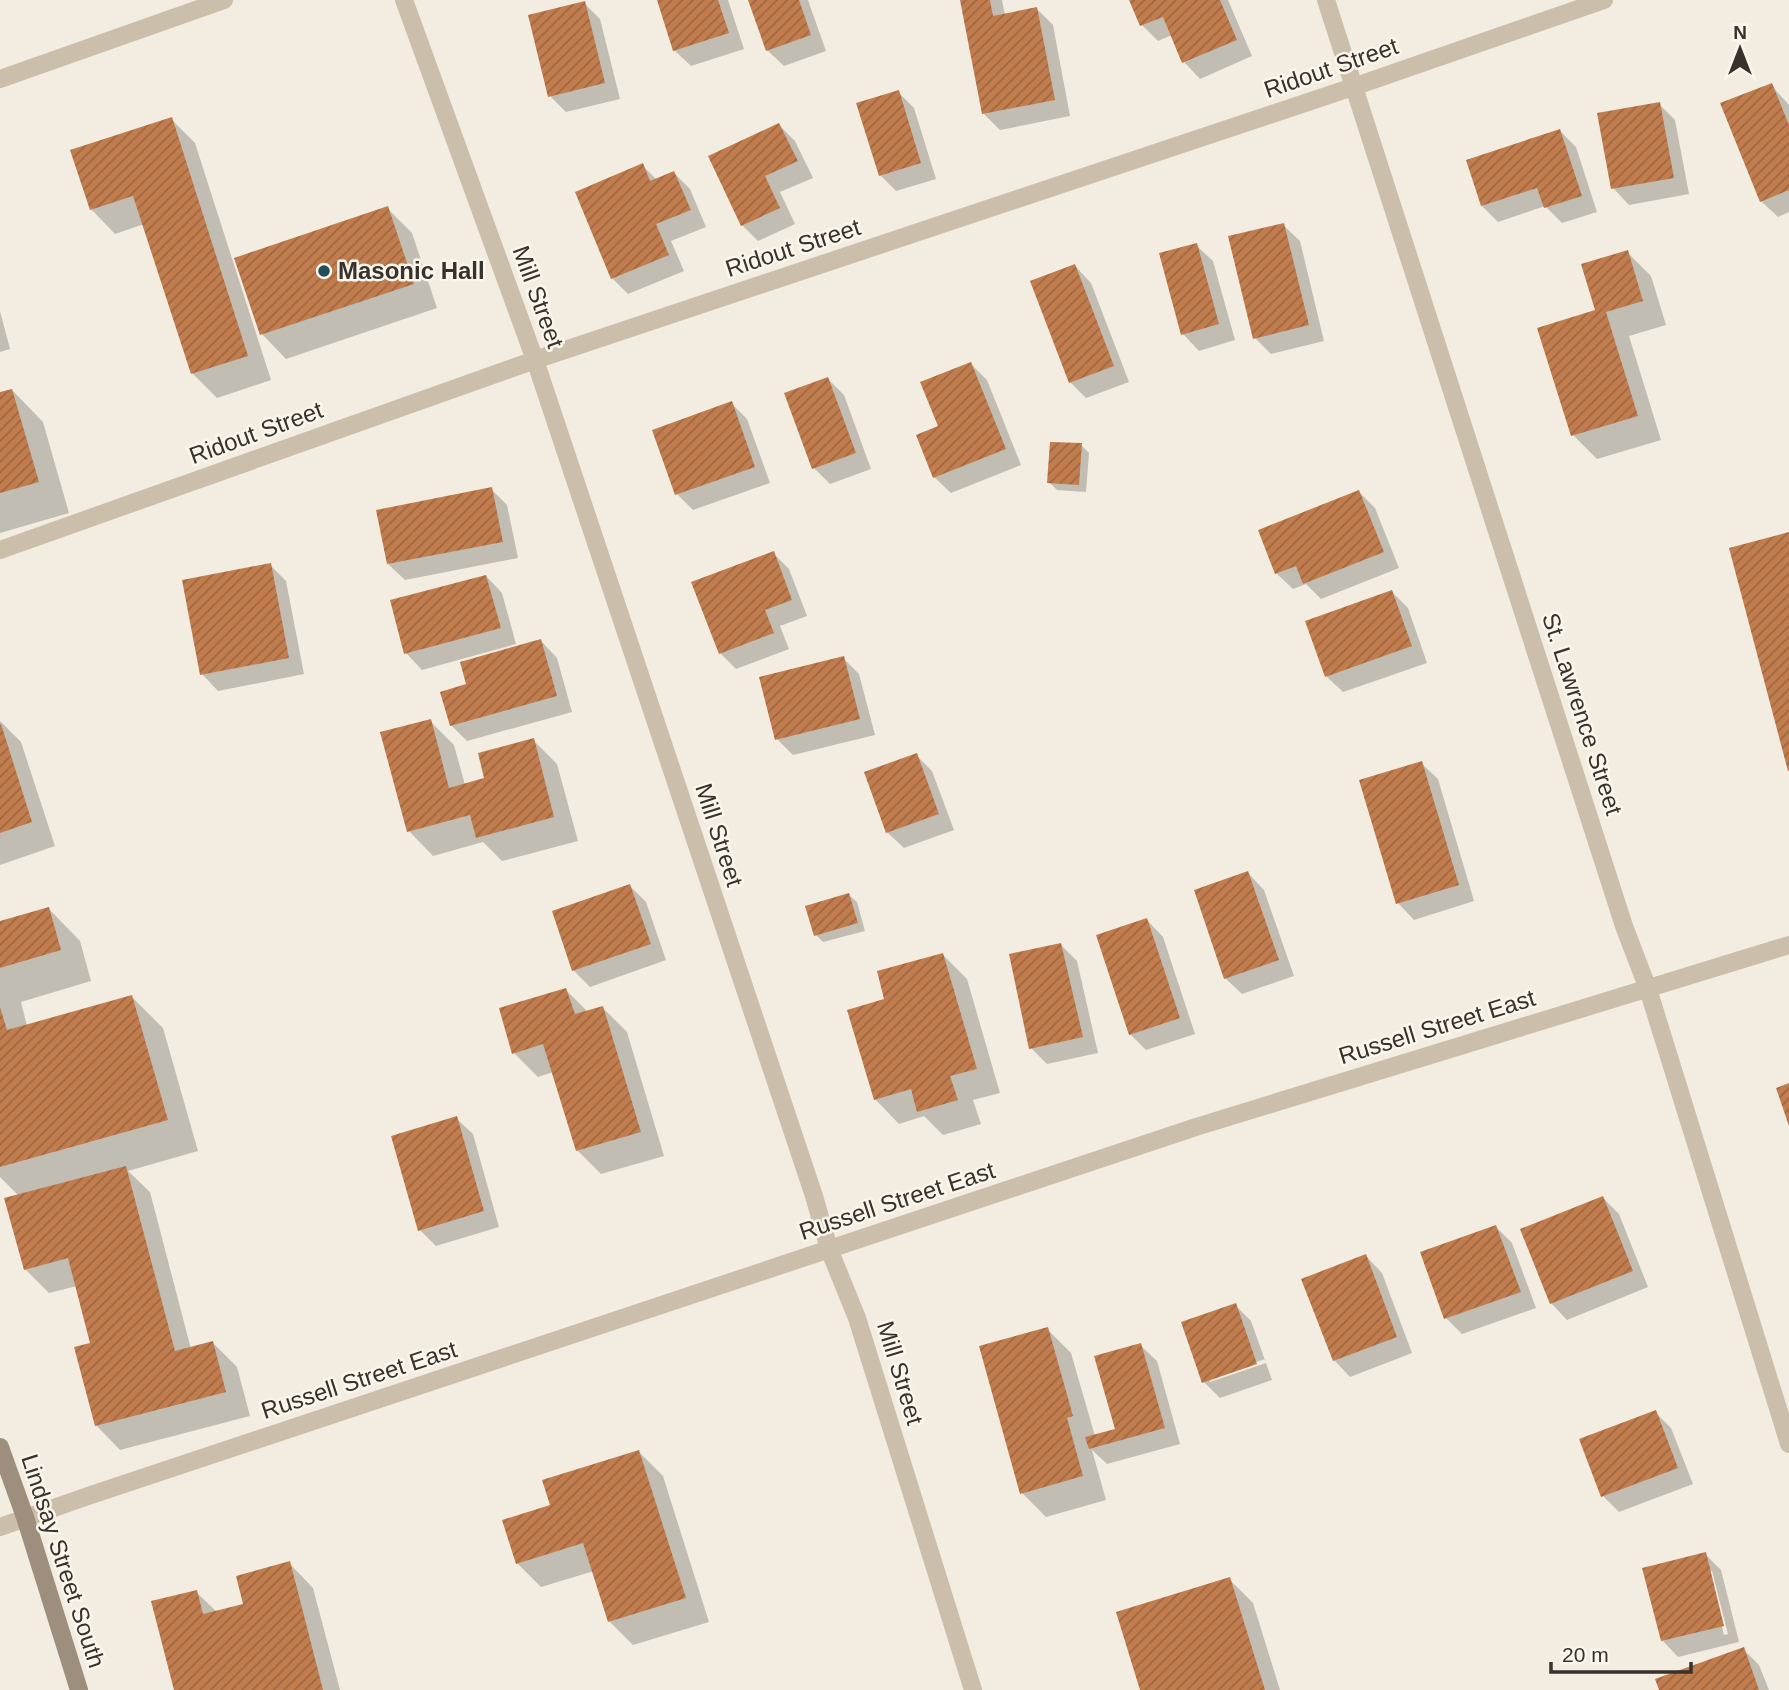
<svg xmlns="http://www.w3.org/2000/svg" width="1789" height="1690" viewBox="0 0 1789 1690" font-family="Arial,sans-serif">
  <defs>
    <pattern id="building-hatch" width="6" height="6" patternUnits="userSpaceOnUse" patternTransform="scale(1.75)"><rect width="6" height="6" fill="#c27d4e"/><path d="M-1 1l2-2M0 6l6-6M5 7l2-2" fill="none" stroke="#9f6741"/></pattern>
  </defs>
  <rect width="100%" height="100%" fill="#f2ede0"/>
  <path fill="#0003" fill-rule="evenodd" d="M658,0H728L744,49L691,66L674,50Z
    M750,0H808L826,51L784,66L767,50Z
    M962,0H1002L1005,15L1037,9L1053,25L1070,116L1000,130L983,113Z
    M1131,0H1228L1252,56L1200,79L1184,62L1172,35L1158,41L1142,25Z
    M584,3L600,19L620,99L566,112L550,96Z
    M1771,85L1789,105V212L1778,217L1761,201Z
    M898,92L914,108L936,179L896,191L880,175Z
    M1659,104L1675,120L1689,194L1629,205L1613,188Z
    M171,119L195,143L271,380L217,398L193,374L144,224L115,234L91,209Z
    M779,125L795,141L813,178L780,192L795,224L758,241L742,225Z
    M1560,131L1576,147L1597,212L1562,223L1545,206L1498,222L1482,206Z
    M643,166L657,180L674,173L690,189L706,227L671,241L684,271L628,294L612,278Z
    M387,208L412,233L437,308L286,359L262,334Z
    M1283,225L1300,241L1324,341L1271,354L1255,338Z
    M1196,245L1213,261L1235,340L1199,351L1183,334L1162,255Z
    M1627,252L1651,276L1666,325L1629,336L1661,440L1597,459L1573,435L1597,311Z
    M1075,266L1091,283L1129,382L1086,398L1070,382Z
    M0,311L10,349L0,352Z
    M971,364L987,380L1021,465L951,493L934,477Z
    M828,379L844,395L871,469L830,484L814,468Z
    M12,390L43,422L69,513L0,533V394Z
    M731,403L747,419L770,483L693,510L677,494Z
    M1081,445L1089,453L1086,492L1057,490L1049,482Z
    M491,489L507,505L518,558L405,580L388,564Z
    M1359,492L1375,508L1399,568L1321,599L1306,584L1293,589L1276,573Z
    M773,553L789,569L807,616L780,626L789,649L736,669L720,653Z
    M270,565L286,581L304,674L218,691L202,674Z
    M486,576L502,593L516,644L422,670L406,653Z
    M1392,592L1408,608L1427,663L1343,692L1326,676Z
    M541,641L557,658L572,712L467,741L451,725L469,685Z
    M843,658L859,674L875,735L793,755L777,739Z
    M0,721L21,742L55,846L0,865Z
    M430,721L454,745L465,785L487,780L533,740L557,764L578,841L502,861L483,842L433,856L409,831Z
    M916,755L932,771L954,830L904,848L887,832Z
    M1421,763L1438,779L1474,901L1414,920L1398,903Z
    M1248,873L1264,890L1294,976L1242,994L1225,978Z
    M630,886L646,902L666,960L590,987L574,971L554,912Z
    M849,895L857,902L865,931L823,942L816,935Z
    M49,909L80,941L91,981L21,1002L27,1026L132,997L163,1028L198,1151L128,1171L150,1192L191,1349L213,1343L237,1367L250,1416L120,1450L96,1425L92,1345L77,1286L49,1293L25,1269L19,1196L0,1177V923Z
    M1147,920L1163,937L1195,1034L1146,1050L1130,1034Z
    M1061,945L1077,961L1098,1053L1047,1064L1031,1048Z
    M943,955L967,979L1000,1093L973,1100L981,1124L943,1135L924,1116L899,1124L875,1099L886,1000Z
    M566,990L588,1012L603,1008L627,1032L664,1156L601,1174L577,1150L553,1072L538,1077L514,1053Z
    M456,1118L473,1134L499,1227L436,1246L420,1230Z
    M1603,1198L1619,1214L1648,1287L1567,1320L1551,1303Z
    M1496,1227L1512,1243L1536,1308L1462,1334L1446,1318Z
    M1366,1256L1382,1273L1412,1353L1350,1377L1334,1360Z
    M1235,1305L1251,1321L1272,1380L1220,1398L1204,1382ZM1265,1359L1266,1363L1210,1382V1378Z
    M1047,1329L1071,1353L1095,1436L1117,1430L1140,1345L1157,1361L1180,1444L1107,1464L1092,1450L1106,1500L1046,1517L1022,1493Z
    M1655,1412L1671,1428L1693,1484L1619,1512L1603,1496Z
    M639,1452L663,1476L709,1622L633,1645L609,1621L594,1571L541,1587L517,1563L552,1506Z
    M1705,1554L1721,1570L1739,1642L1678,1657L1662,1640ZM1708,1571H1712L1728,1634L1724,1635Z
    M289,1563L313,1588L340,1690H176L196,1592L217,1612L245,1605Z
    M1229,1579L1253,1603L1280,1690H1142Z
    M1743,1649L1759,1665L1769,1690H1660Z"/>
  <path fill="url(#building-hatch)" d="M657,0H718L729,33L673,51Z
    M748,0H799L811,35L766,51Z
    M960,0H990L993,16L1037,7L1055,100L982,114Z
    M1129,0H1220L1237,40L1182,63L1163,17L1140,26Z
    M585,1L605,83L548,97L528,15Z
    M1772,83L1789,125V190L1760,202L1720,103Z
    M899,90L921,163L879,176L856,103Z
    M1660,102L1674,178L1611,189L1597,113Z
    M172,117L248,356L191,374L133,196L90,210L70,150Z
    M779,123L798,161L765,176L780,208L741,226L708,156Z
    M1560,129L1582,196L1544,208L1537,188L1481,206L1466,160Z
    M643,163L650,181L674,171L691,210L656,224L669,255L611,279L575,192Z
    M388,206L414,284L260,335L234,258Z
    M1284,223L1309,325L1253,339L1228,236Z
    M1197,243L1219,324L1181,335L1159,253Z
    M1628,250L1643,301L1606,312L1638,416L1571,436L1537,328L1595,310L1581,264Z
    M1075,264L1114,366L1069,383L1030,281Z
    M971,362L1006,449L933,478L916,435L938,426L920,382Z
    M828,377L856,453L812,469L784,393Z
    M12,389L39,482L0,493V392Z
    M732,401L755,467L675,495L652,430Z
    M1050,442L1082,443L1079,485L1047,483Z
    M492,487L503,542L387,564L376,510Z
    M1359,490L1384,552L1303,584L1296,566L1275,574L1258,530Z
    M1789,532V771H1788L1729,548Z
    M774,551L792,600L765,610L774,633L719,654L691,582Z
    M271,563L289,658L200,675L182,580Z
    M486,575L501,628L404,654L390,600Z
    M1392,590L1412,646L1325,677L1305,621Z
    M541,639L557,696L450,726L440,692L466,684L460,662Z
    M844,656L860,719L775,740L759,677Z
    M431,719L449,788L484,778L478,753L534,738L554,817L476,838L470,815L407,832L380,732Z
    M1,724L32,822L0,833V725Z
    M917,753L939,814L886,833L864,772Z
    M1422,761L1459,885L1396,904L1359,780Z
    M1248,871L1279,960L1224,979L1194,890Z
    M630,884L651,944L572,971L552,911Z
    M849,893L858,923L814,936L805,906Z
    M49,907L61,950L0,968V921Z
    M1147,918L1180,1018L1129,1035L1096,935Z
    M1061,943L1083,1037L1029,1049L1009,954Z
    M943,953L977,1069L950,1076L958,1100L917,1112L911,1089L874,1100L847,1010L884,999L877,971Z
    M566,988L575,1014L603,1006L641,1132L576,1151L543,1044L512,1054L499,1008Z
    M132,995L168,1120L0,1167V1007L7,1030Z
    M1789,1083V1126L1776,1088Z
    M457,1116L484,1211L418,1231L391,1136Z
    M126,1166L175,1351L213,1341L226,1392L95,1426L74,1347L90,1343L68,1258L24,1270L4,1198Z
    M1603,1196L1633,1271L1550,1304L1520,1229Z
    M1496,1225L1521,1292L1444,1319L1420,1252Z
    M1366,1254L1397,1337L1333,1361L1301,1279Z
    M1236,1303L1257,1364L1202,1383L1181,1322Z
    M1048,1327L1073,1416L1067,1418L1083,1476L1020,1494L979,1346Z
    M1141,1343L1165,1428L1089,1449L1085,1437L1115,1429L1094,1356Z
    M1656,1410L1678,1468L1601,1497L1579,1439Z
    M639,1450L686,1598L608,1622L583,1543L516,1564L502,1520L550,1505L542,1480Z
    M1706,1552L1724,1626L1661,1641L1642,1568Z
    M290,1561L323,1690H174L151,1601L197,1590L203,1614L243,1604L236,1576Z
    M1230,1577L1265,1690H1140L1116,1612Z
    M1744,1647L1759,1690H1659L1655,1679Z"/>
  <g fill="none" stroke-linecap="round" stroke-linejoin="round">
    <path stroke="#cbbfac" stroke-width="18" d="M404,0L535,360L814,1196L829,1249L857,1318L973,1690
      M1326,0L1624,926L1648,989L1789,1444
      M0,79L224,0
      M0,550L535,360L1353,87L1604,0
      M0,1527L85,1497L1196,1127L1789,945"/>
    <path stroke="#9e8e7d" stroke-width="18" d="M0,1447L25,1517L79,1690"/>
  </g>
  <circle fill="#214d59" stroke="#faf6ec" stroke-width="2.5" cx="324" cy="271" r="7"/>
  <g text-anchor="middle" stroke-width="5" stroke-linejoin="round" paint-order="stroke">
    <g font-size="24" fill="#39312b" stroke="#faf6ec">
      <text transform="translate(1331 68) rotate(-19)" y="8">Ridout Street</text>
      <text transform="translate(793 248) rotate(-18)" y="8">Ridout Street</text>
      <text transform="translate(538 297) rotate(70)" y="8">Mill Street</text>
      <text transform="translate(256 433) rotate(-20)" y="8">Ridout Street</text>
      <text transform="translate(1582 714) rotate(72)" y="8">St. Lawrence Street</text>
      <text transform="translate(719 835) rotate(72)" y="8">Mill Street</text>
      <text transform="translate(1437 1027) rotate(-17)" y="8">Russell Street East</text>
      <text transform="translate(897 1201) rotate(-18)" y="8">Russell Street East</text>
      <text transform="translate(900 1373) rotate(73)" y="8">Mill Street</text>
      <text transform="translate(359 1380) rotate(-18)" y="8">Russell Street East</text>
      <text transform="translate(63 1561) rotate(72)" y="8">Lindsay Street South</text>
    </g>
    <g font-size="24" font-weight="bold" fill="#39312b" stroke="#faf6ec" text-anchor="start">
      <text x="338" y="279">Masonic Hall</text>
    </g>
  </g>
  <g transform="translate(1740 49)" stroke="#faf6ec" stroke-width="5" paint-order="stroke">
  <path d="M0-5L12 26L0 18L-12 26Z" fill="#39312b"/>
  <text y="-10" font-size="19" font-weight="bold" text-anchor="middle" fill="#39312b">N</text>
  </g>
  <path d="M1551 1662v10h140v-10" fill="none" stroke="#39312b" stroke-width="3.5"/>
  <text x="1562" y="1662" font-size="21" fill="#39312b" stroke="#faf6ec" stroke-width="5" paint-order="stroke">20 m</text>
</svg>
